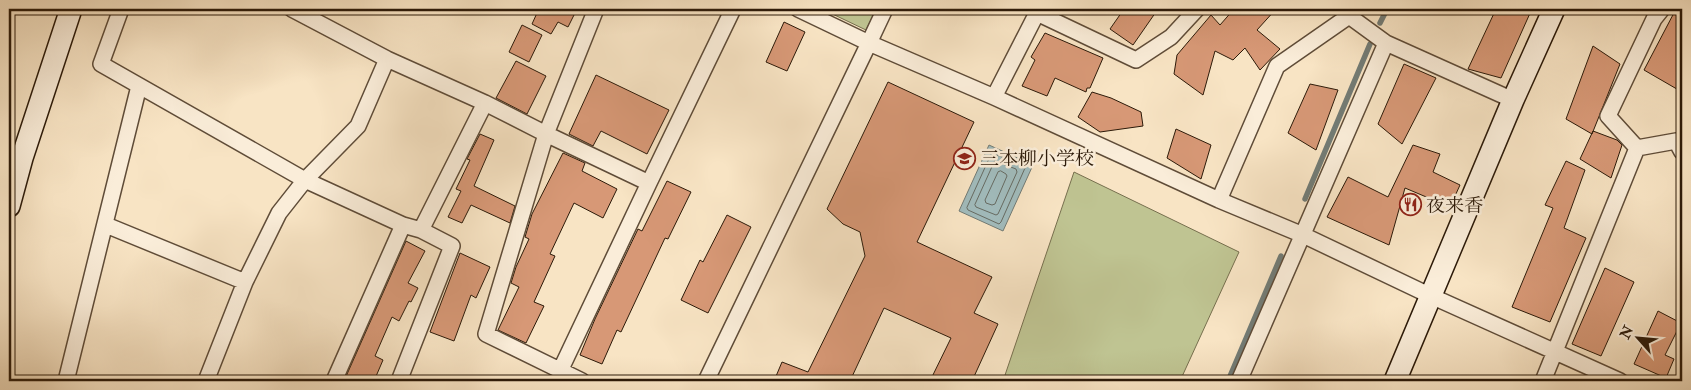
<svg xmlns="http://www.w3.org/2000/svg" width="1691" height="390" viewBox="0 0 1691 390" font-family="'IM FELL Double Pica','Noto Serif JP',serif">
  <rect width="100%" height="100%" fill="#f8e4c4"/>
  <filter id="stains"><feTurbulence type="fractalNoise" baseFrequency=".004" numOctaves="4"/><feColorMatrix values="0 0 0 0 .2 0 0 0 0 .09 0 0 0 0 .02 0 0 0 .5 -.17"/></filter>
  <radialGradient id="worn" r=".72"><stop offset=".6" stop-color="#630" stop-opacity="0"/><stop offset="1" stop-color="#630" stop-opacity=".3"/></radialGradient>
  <path fill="#bfc492" stroke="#766f4e" d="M822,9H876L866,30Z
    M1074,172L1239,252L1180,381H1003Z"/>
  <path fill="#a1bcbd" stroke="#727b75" d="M989,145L1033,165L1003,231L959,211Z"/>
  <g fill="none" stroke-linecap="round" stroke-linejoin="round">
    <path stroke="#666b63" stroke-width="1" d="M992,153L1024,166L1025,168L1001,222L999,224L968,210L967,208Z
      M995,161L1016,169L1017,172L998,214L996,215L976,207L975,205Z
      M1001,171L1006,174L1007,176L995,204L992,205L986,203L985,200L998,172Z"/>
    <path stroke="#727b75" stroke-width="5.5" d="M1380,23L1387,9
      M1305,199L1370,44
      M1228,381L1281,256"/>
  </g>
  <path fill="#d79876" stroke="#2c1a09" d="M529,9H566L575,13L568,27L558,22L551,34L532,24L537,13Z
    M1124,9H1158L1133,45L1110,29Z
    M1234,9H1276L1257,30L1280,49L1260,70L1245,48L1233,60L1215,51L1203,95L1174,74L1177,55L1211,15L1220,25Z
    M1496,9H1515L1531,11L1501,78L1468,69Z
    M1676,9H1682V92L1644,70Z
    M784,22L805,32L787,71L766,62Z
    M522,25L542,35L529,62L509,52Z
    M1045,33L1103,58L1090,88H1087L1086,92L1055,78L1047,96L1022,86L1035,60L1031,57Z
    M1593,46L1620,64L1592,134L1566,119Z
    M516,61L546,76L527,114L496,98Z
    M1404,64L1436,78L1402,144L1378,124Z
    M596,75L669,110L647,154L601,131L593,146L569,134Z
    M888,82L974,122L917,242L992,277L974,313L998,324L972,381H930L951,338L884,308L850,381H774L782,362L808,372L865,256L860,232L843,224L827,209Z
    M1310,84L1338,90L1316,150L1288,133Z
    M1092,92L1111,98L1141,112L1143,126L1100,132L1078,117Z
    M1176,129L1211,145L1201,179L1167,158Z
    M1593,131L1617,140L1622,145L1611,178L1580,159Z
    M480,134L494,140L474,186L515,206L510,223L471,205L462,223L448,217L461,191L456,189L470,160L467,159Z
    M1413,145L1440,154L1433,172L1460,185L1450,207L1405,188L1389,245L1327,217L1348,177L1388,197Z
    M563,153L585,163L582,171L617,189L603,218L574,203L550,254L555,256L534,302L544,306L526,343L498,330L519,287L511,283L516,267L529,239L525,237L532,214Z
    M1566,161L1585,170L1564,228L1586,238L1550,322L1512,307L1553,208L1545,205Z
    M667,181L691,192L668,239L665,238L621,332L617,330L602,364L580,355L595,319L638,229L642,231Z
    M727,215L751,227L708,313L681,300L700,260L703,262Z
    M406,241L425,251L408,283L418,288L411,302L409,301L399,321L392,317L375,356L383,360L374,381H344Z
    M460,253L490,267L476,298L471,295L454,341L430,332Z
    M1605,268L1634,282L1601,356L1572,344Z
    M1658,311L1681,323L1665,355L1674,359L1666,378L1634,364Z"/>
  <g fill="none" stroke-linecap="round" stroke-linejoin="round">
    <defs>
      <path id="street" d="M121,9L101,64L305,180L403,225L421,230L452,246L399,381
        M292,9L387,59L485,103L546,134L649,183
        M798,9L869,43L885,9
        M1344,9L1349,16L1386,43
        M1037,13L1136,60L1171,37L1197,9
        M994,97L1039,9
        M1637,148L1676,141L1682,152
        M1219,200L1277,66L1349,16
        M106,225L245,282
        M421,230L485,103
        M560,371L649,183L733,9
        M66,381L139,86
        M206,381L245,282L279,213L305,180L358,126L387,59
        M334,381L403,225
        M582,381L486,334L546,134L596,9
        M706,381L869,43L994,97L1219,200L1303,235L1431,296L1620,381
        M1239,381L1386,43L1513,100
        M1543,381L1637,148L1608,116L1654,19L1662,9"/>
      <path id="secondary" d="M9,206L22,158L71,9
        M1395,381L1513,100L1554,9"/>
    </defs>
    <use href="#street" stroke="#5f4c38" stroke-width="18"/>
    <use href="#secondary" stroke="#2c1a09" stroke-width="24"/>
    <use href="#street" stroke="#faedd9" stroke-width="15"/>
    <use href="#secondary" stroke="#faedd9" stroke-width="21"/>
  </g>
  <defs>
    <symbol id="school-ring" viewBox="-11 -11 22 22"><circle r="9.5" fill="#faedd9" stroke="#8f2418" stroke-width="1.5"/><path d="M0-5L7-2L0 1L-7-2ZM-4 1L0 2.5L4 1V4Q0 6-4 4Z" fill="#8f2418"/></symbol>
    <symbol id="restaurant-ring" viewBox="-11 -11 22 22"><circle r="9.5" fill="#faedd9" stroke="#8f2418" stroke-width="1.5"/><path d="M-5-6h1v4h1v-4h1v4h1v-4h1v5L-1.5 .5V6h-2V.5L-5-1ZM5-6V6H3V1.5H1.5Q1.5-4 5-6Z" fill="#8f2418"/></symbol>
  </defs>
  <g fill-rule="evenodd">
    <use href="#school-ring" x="952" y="146" width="25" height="25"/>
    <use href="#restaurant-ring" x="1398" y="192" width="25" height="25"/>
  </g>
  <g text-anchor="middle" stroke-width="5" stroke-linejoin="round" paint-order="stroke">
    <g font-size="19" fill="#2c1a09" stroke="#faedd9" text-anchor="start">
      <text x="980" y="165">三本柳小学校</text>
      <text x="1426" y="212">夜来香</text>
    </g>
  </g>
  <rect width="1691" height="390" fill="none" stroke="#f8e4c4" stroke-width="30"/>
  <rect x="10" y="10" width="1671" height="370" fill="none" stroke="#2c1a09" stroke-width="2.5"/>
  <rect x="15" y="15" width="1661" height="360" fill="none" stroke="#2c1a09"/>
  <g transform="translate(1638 338) rotate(297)" stroke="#faedd9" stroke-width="4" paint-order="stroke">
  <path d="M0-4L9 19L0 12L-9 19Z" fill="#2c1a09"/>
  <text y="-8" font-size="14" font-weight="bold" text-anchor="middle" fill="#2c1a09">N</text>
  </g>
  <rect width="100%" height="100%" filter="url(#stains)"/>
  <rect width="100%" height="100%" fill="url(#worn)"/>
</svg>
